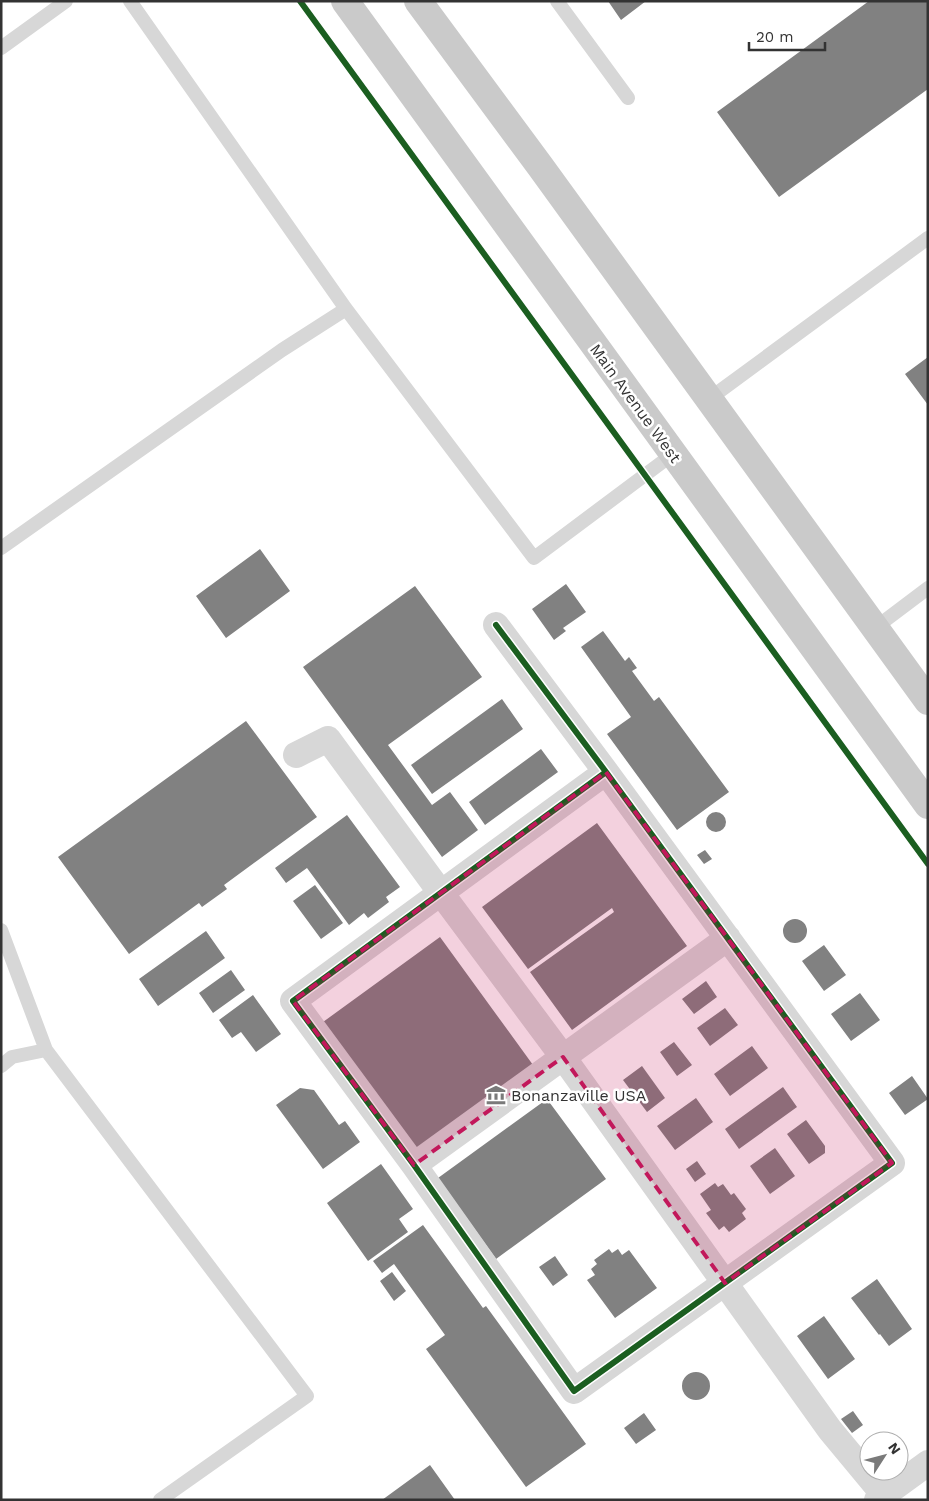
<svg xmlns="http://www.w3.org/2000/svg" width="929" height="1501" viewBox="0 0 929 1501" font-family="'Work Sans',sans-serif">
  <rect width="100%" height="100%" fill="#fff"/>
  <path fill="#818181" d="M608,1H646L621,20Z
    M869,1H928V89L779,197L717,112Z
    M928,357V405L905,374Z
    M260,549L290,591L226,638L196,596Z
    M566,584L586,612L563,628L566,631L554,640L532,609Z
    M415,586L482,677L388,745L432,805L450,792L478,830L442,857L303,667Z
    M603,631L625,661L629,657L637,668L632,671L654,701L659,697L729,792L677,830L607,734L631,717L581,647Z
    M502,699L523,729L432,794L411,765Z
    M246,721L317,817L224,885L227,889L202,907L199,903L129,954L58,857Z
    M541,749L558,772L485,825L469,802Z
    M706 822a10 10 0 1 1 20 0a10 10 0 1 1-20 0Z
    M347,815L400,887L386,897L389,902L368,918L364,913L349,925L307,868L286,883L275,868Z
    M597,823L687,946L572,1030L530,972L614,912L612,908L528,969L482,907Z
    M705,850L712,859L704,864L697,855Z
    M315,885L343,923L321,939L293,901Z
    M783 931a12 12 0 1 1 24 0a12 12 0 1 1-24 0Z
    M206,931L225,958L158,1006L139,979Z
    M440,937L533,1065L416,1150L323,1022Z
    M824,945L846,975L824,991L802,961Z
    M231,970L245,990L213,1013L199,993Z
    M706,981L717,997L694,1014L682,999Z
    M860,993L880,1020L851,1041L831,1014Z
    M253,995L281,1034L256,1052L241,1032L232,1038L219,1020Z
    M725,1008L738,1025L710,1046L697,1028Z
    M674,1042L692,1065L677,1076L660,1052Z
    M752,1046L768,1068L730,1096L714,1074Z
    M642,1066L665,1098L647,1112L623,1080Z
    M912,1076L928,1099L905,1115L889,1093Z
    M783,1087L797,1107L739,1149L725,1129Z
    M300,1088L314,1090L339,1125L345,1121L360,1142L323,1169L276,1105Z
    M696,1098L713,1122L675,1150L657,1126Z
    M547,1099L606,1179L496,1259L438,1178Z
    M806,1120L825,1146V1153L809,1164L787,1134Z
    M775,1148L795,1176L770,1194L750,1166Z
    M697,1161L706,1174L695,1182L686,1169Z
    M381,1164L413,1209L399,1219L408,1232L368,1261L327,1203Z
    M715,1183L718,1187L723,1184L731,1195L734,1193L746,1209L742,1213L746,1219L729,1232L724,1226L719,1230L706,1213L711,1210L700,1194Z
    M423,1225L483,1308L486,1306L586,1444L526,1487L426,1349L445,1335L394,1264L382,1273L373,1261Z
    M609,1249L612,1253L618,1249L622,1255L629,1250L657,1288L615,1318L587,1280L595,1275L591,1269L597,1264L594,1260Z
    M555,1256L568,1275L553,1286L539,1267Z
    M392,1272L406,1291L394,1301L380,1281Z
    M877,1279L912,1329L889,1346L880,1334L879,1335L851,1298Z
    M824,1316L855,1359L828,1379L797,1336Z
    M682 1386a14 14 0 1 1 28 0a14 14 0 1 1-28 0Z
    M853,1411L863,1425L852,1433L841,1419Z
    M644,1413L656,1430L636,1444L624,1428Z
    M430,1465L455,1500H382Z"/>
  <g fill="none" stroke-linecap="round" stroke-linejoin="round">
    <path stroke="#d7d7d7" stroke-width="14" d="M130,1L346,309L534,558L673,454
      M557,1L628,98
      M1,48L66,1
      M709,399L928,238
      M1,548L282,350L346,309
      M875,628L928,588
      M1,930L46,1050
      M1,1066L12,1057L46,1050L307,1396L160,1500"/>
    <path stroke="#d7d7d7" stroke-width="26" d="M496,625L606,772L892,1163L574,1391L414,1165L293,1001L606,772
      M296,755L328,739L441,893L563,1057L830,1430L884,1495
      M414,1165L728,938
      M877,1500L928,1463"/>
    <path stroke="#cacaca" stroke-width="28" d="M345,1L928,805
      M418,1L540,166L928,701"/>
    <defs>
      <path id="cycleway" d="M300,1L928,864
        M496,625L606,772L892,1163L574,1391L414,1165L293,1001L606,772"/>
    </defs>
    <use href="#cycleway" stroke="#fff" stroke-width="9"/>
    <use href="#cycleway" stroke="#1b5e20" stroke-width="6"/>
  </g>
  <path fill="#c2185b" fill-opacity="0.2" stroke="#c2185b" stroke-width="4" stroke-dasharray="10 6" stroke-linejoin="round" d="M606,772L892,1163L725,1283L563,1057L414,1165L293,1001Z"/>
  <defs>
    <symbol id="museum-bare" viewBox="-9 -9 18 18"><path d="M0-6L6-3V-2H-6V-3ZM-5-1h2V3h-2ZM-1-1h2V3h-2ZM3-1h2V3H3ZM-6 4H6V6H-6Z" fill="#7a7a7a" stroke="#fff" stroke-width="2.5" paint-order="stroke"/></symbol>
  </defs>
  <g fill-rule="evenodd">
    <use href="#museum-bare" x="482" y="1081" width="28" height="28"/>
  </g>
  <g text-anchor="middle" stroke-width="5" stroke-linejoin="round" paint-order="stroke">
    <g font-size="16" fill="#333" stroke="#fff">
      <text transform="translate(636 403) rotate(54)" y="6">Main Avenue West</text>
    </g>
    <g font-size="16" fill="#333" stroke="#fff" text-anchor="start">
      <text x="511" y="1101">Bonanzaville USA</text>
    </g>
  </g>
  <rect width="929" height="1501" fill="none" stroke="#333333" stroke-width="5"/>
  <g transform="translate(884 1456) rotate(54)"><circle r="24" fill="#ffffff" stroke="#adadad"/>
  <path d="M0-4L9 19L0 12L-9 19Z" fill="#7a7a7a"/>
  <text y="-8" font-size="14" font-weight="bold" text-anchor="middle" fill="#333333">N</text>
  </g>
  <path d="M749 42v8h76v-8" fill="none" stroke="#333333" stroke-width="2.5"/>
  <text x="756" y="42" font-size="15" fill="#333333" stroke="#ffffff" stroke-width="4" paint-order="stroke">20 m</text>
</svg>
